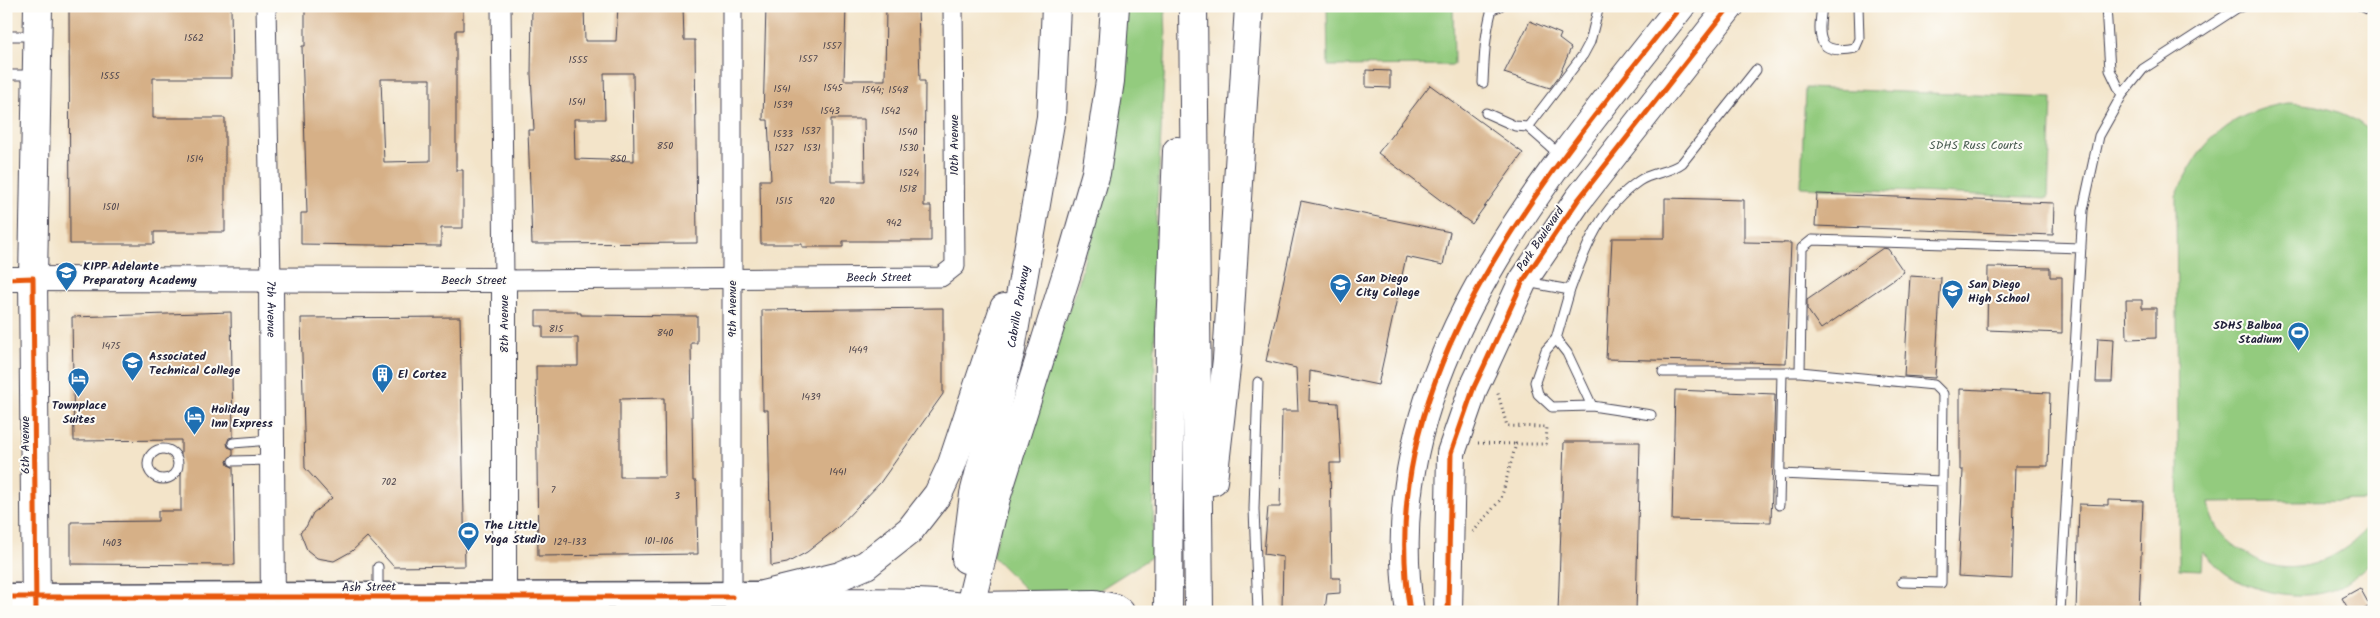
<svg xmlns="http://www.w3.org/2000/svg" width="2380" height="618" viewBox="0 0 2380 618" font-family="Kalam,sans-serif">
  <rect width="100%" height="100%" fill="#fdfcf7"/>
  <filter id="ink" filterUnits="userSpaceOnUse"><feTurbulence type="fractalNoise" baseFrequency=".02" numOctaves="2"/><feDisplacementMap in="SourceGraphic" scale="10" xChannelSelector="R" yChannelSelector="G"/><feConvolveMatrix kernelMatrix="1 2 1 2 8 2 1 2 1" color-interpolation-filters="sRGB"/></filter>
  <filter id="wash" filterUnits="userSpaceOnUse"><feTurbulence type="fractalNoise" baseFrequency=".0096" numOctaves="4" result="noise"/><feDisplacementMap in="SourceGraphic" scale="20" xChannelSelector="R" yChannelSelector="G"/><feGaussianBlur stdDeviation="1.12" result="paint"/><feColorMatrix in="noise" values="0 0 0 0 0 0 0 0 0 0 0 0 0 0 0 0 0 1.4 0 .05"/><feComposite in="paint" operator="in"/></filter>
  <g filter="url(#wash)">
    <rect width="100%" height="100%" fill="#f3e4c9"/>
    <path fill="#93cb7e" stroke="#5a765c" d="M1126,6H1165L1166,42L1156,223L1153,556L1096,592H1028L992,556L1041,386L1079,281L1104,182Z
      M1327,6H1453L1454,65L1328,66Z
      M1805,88L2052,98L2048,198L1801,187Z
      M2287,103C2318,104 2351,111 2374,135V500L2209,502C2212,524 2224,540 2243,551C2251,556 2261,563 2270,565C2310,576 2352,550 2374,520V560C2360,571 2347,585 2330,591C2299,601 2252,592 2225,573C2217,567 2210,558 2203,552L2202,570L2179,569L2176,196C2199,142 2228,113 2287,103Z"/>
    <g id="blocks">
      <path fill="#d6b087" fill-rule="evenodd" d="M69,6H231L232,78H153V118H225V232H154V244H70Z
        M305,6H463V30H456V170H463V228H441V246L301,244V213H307L302,46H305ZM381,79H430V161L384,162Z
        M532,6H584L585,41H616L618,6H683L684,40H695L697,243L532,244L528,130H534L531,74ZM604,73H633L634,161L575,159L574,119H605Z
        M766,6H846L844,80H885L886,6H918L920,81H925L924,206H931V241H843V247H802V244H761L760,180H771L768,120H763ZM831,119H864L865,181H831Z
        M1530,21L1561,34L1559,39L1571,48L1559,76L1550,88L1504,73Z
        M1366,70L1390,71V88L1366,87Z
        M1430,85L1523,153L1472,224L1378,153Z
        M1817,194L2054,203L2053,235L1815,226Z
        M1665,198L1744,200V242L1791,243L1786,363L1606,359L1612,238H1665Z
        M1301,201L1450,232L1443,265L1406,257L1378,385L1310,371L1309,401L1338,403L1341,463H1330L1332,578H1340V593L1327,594L1325,610L1282,609L1283,557L1264,554L1268,507H1280L1282,411H1298L1296,368L1266,361Z
        M1883,248L1888,249L1904,272L1821,329L1807,309V300Z
        M1988,267L2050,268V277H2062V333L1987,330Z
        M1910,276L1941,278L1935,378L1904,376Z
        M2126,300H2142V308H2156V338L2127,339Z
        M943,308V394L880,483L836,529L807,552L787,563L771,566L768,410H763L762,310Z
        M536,311H577V313H581V315L697,316V343H691L693,481H696L698,554L538,556L536,366H578V338H543V326H536ZM664,398L665,477H620V399Z
        M231,312L233,437L229,438L227,443L228,447L233,449V455L227,461L228,465L233,467L235,565L71,564V522L158,521V511H181V440L74,441L72,317Z
        M460,317L465,566L394,567L367,537L352,551L334,561L317,558L307,550L300,532L306,527L313,513L332,498L305,468L301,318Z
        M2098,338L2114,339L2112,382H2096Z
        M1960,389L2050,393L2048,466H2015L2012,579L1958,576L1963,470H1960Z
        M1675,390L1775,394L1771,522L1672,520Z
        M1564,442H1640L1636,612H1558Z
        M2108,500L2143,501L2139,612H2076L2079,504L2108,505Z
        M2360,588L2370,606L2359,612H2350L2342,598Z"/>
    </g>
  </g>
  <g filter="url(#ink)">
    <use href="#blocks" fill-opacity="0" stroke="#413f50" stroke-width="1"/>
    <g fill="none" stroke-linecap="round" stroke-linejoin="round">
      <defs>
        <path id="service" d="M1822,6C1818,37 1816,56 1855,48L1859,39L1858,6
          M2106,6L2110,70L2122,95
          M2361,6L2374,12
          M6,36H33
          M6,75H33
          M1483,83C1484,59 1485,33 1492,9L1500,6
          M1486,113L1515,126L1528,127L1561,156
          M1528,127L1583,55L1590,42L1599,6
          M1526,282L1570,290L1556,339L1546,350L1535,382L1538,394L1552,407L1592,406L1651,415
          M1570,290C1585,248 1601,207 1639,181C1652,172 1669,173 1682,163L1756,70
          M1556,339L1567,353L1592,406
          M1663,372H1800
          M1258,382L1254,509L1258,612
          M233,443L271,440
          M148 464a15 15 0 1 1 30 0a15 15 0 1 1-30 0Z
          M233,461L270,460
          M1780,474L1942,481L1941,583L1902,582
          M1942,481L1943,394L1934,385L1800,372L1802,248L1812,240L2081,248
          M1779,505L1782,372
          M378,567V594
          M2060,612L2083,210L2099,136L2122,95L2143,69L2237,8L2244,6"/>
        <g id="minor">
          <path d="M266,6L271,281"/>
          <path id="s1" d="M501,6L504,280L941,277L955,266L953,6"/>
          <path d="M732,6V597"/>
        </g>
        <g id="tertiary">
          <path d="M6,279L504,280V612"/>
          <path id="s2" d="M271,281L273,612"/>
          <path d="M768,596C835,605 903,595 970,606"/>
        </g>
        <path id="secondary" d="M6,597L762,595"/>
        <path id="primary" d="M36,612L33,278L38,6
          M970,612V606L1095,604L1114,608L1120,612
          M1410,612C1372,373 1544,180 1681,6
          M1448,612L1451,453L1474,387L1484,366L1523,281L1578,200L1730,6"/>
        <g id="motorway">
          <path d="M1193,6L1199,612"/>
          <path d="M1213,481L1227,359L1249,6"/>
          <path id="s3" d="M966,559L974,494L1011,349L1051,117L1056,6"/>
          <path d="M762,595L840,576L866,565L910,530L938,494L952,464L1004,308"/>
          <path d="M970,606L996,498L1071,260L1096,173L1110,81L1115,6"/>
          <path d="M1168,612L1170,330L1177,151"/>
        </g>
      </defs>
      <use href="#service" stroke="#413f50" stroke-width="11"/>
      <use href="#minor" stroke="#413f50" stroke-width="21"/>
      <use href="#tertiary" stroke="#413f50" stroke-width="26"/>
      <use href="#secondary" stroke="#413f50" stroke-width="29"/>
      <use href="#primary" stroke="#413f50" stroke-width="30"/>
      <use href="#motorway" stroke="#413f50" stroke-width="30"/>
      <path stroke="#413f50" stroke-width="3" stroke-dasharray="1 4" stroke-linecap="butt" d="M1478,443L1516,444
        M1473,532L1501,499L1516,444H1546L1547,427L1507,426L1497,390
        M6,550H9"/>
      <use href="#service" stroke="#fff" stroke-width="9"/>
      <use href="#minor" stroke="#fff" stroke-width="19"/>
      <use href="#tertiary" stroke="#fff" stroke-width="24"/>
      <use href="#secondary" stroke="#fff" stroke-width="26"/>
      <use href="#primary" stroke="#fff" stroke-width="28"/>
      <use href="#motorway" stroke="#fff" stroke-width="28"/>
      <defs>
        <path id="cycleway" d="M6,279L33,278L36,612
          M6,597H732
          M1410,612C1372,373 1544,180 1681,6
          M1448,612L1451,453L1474,387L1484,366L1523,281L1578,200L1730,6"/>
      </defs>
      <use href="#cycleway" stroke="#fdfcf7" stroke-width="8"/>
      <use href="#cycleway" stroke="#e8590c" stroke-width="5"/>
    </g>
  </g>
  <defs>
    <symbol id="school-pin" viewBox="-11 -11 22 30"><path d="M0 17L-7.5 6A9.5 9.5 0 1 1 7.5 6Z" fill="#1f6fb2" stroke="#fdfcf7"/><path d="M0-5L7-2L0 1L-7-2ZM-4 1L0 2.5L4 1V4Q0 6-4 4Z" fill="#fff"/></symbol>
    <symbol id="university-pin" viewBox="-11 -11 22 30"><path d="M0 17L-7.5 6A9.5 9.5 0 1 1 7.5 6Z" fill="#1f6fb2" stroke="#fdfcf7"/><path d="M0-5L7-2L0 1L-7-2ZM-4 1L0 2.5L4 1V4Q0 6-4 4Z" fill="#fff"/></symbol>
    <symbol id="stadium-pin" viewBox="-11 -11 22 30"><path d="M0 17L-7.5 6A9.5 9.5 0 1 1 7.5 6Z" fill="#1f6fb2" stroke="#fdfcf7"/><path d="M0-5a6.5 5 0 1 0 0 10a6.5 5 0 1 0 0-10ZM-3.5-1.8h7v3.6h-7Z" fill="#fff"/></symbol>
    <symbol id="building-pin" viewBox="-11 -11 22 30"><path d="M0 17L-7.5 6A9.5 9.5 0 1 1 7.5 6Z" fill="#1f6fb2" stroke="#fdfcf7"/><path d="M-4-6H4V6H1V3H-1V6H-4ZM-2.5-4.3h1.7v1.8h-1.7ZM.8-4.3h1.7v1.8H.8ZM-2.5-1h1.7V.8h-1.7ZM.8-1h1.7V.8H.8Z" fill="#fff"/></symbol>
    <symbol id="hotel-pin" viewBox="-11 -11 22 30"><path d="M0 17L-7.5 6A9.5 9.5 0 1 1 7.5 6Z" fill="#1f6fb2" stroke="#fdfcf7"/><path d="M-6-4.5h1.5V1H6V5H4.5V3h-9V5H-6ZM-4 0a1.8 1.8 0 1 1 3.6 0ZM.5 0V-2.5h3Q6-2.5 6 0Z" fill="#fff"/></symbol>
  </defs>
  <g fill-rule="evenodd">
    <use href="#school-pin" x="54" y="260" width="25" height="34"/>
    <use href="#university-pin" x="1328" y="272" width="25" height="34"/>
    <use href="#school-pin" x="1940" y="278" width="25" height="34"/>
    <use href="#stadium-pin" x="2286" y="320" width="25" height="34"/>
    <use href="#school-pin" x="120" y="350" width="25" height="34"/>
    <use href="#building-pin" x="370" y="362" width="25" height="34"/>
    <use href="#hotel-pin" x="66" y="366" width="25" height="34"/>
    <use href="#hotel-pin" x="182" y="404" width="25" height="34"/>
    <use href="#stadium-pin" x="456" y="520" width="25" height="34"/>
  </g>
  <g text-anchor="middle" stroke-width="4" stroke-linejoin="round" paint-order="stroke">
    <g font-size="10" fill="#4f464e">
      <text x="194" y="41">1562</text>
      <text x="832" y="49">1557</text>
      <text x="808" y="62">1557</text>
      <text x="578" y="63">1555</text>
      <text x="110" y="79">1555</text>
      <text x="833" y="91">1545</text>
      <text x="782" y="92">1541</text>
      <text x="885" y="93">1544; 1548</text>
      <text x="577" y="105">1541</text>
      <text x="783" y="108">1539</text>
      <text x="830" y="114">1543</text>
      <text x="891" y="114">1542</text>
      <text x="811" y="134">1537</text>
      <text x="908" y="135">1540</text>
      <text x="783" y="137">1533</text>
      <text x="665" y="149">850</text>
      <text x="784" y="151">1527</text>
      <text x="812" y="151">1531</text>
      <text x="909" y="151">1530</text>
      <text x="195" y="162">1514</text>
      <text x="618" y="162">850</text>
      <text x="909" y="176">1524</text>
      <text x="908" y="192">1518</text>
      <text x="784" y="204">1515</text>
      <text x="827" y="204">920</text>
      <text x="111" y="210">1501</text>
      <text x="894" y="226">942</text>
      <text x="556" y="332">815</text>
      <text x="665" y="336">840</text>
      <text x="111" y="349">1475</text>
      <text x="858" y="353">1449</text>
      <text x="811" y="400">1439</text>
      <text x="838" y="475">1441</text>
      <text x="389" y="485">702</text>
      <text x="553" y="493">7</text>
      <text x="677" y="499">3</text>
      <text x="659" y="544">101-106</text>
      <text x="570" y="545">129-133</text>
      <text x="112" y="546">1403</text>
    </g>
    <g font-size="12" fill="#22223b" stroke="#fdfcf7">
      <text transform="translate(954 145) rotate(-90)" y="4">10th Avenue</text>
      <text transform="translate(1540 239) rotate(-56)" y="4">Park Boulevard</text>
      <text dy="4" stroke="none"><textPath href="#s1" startOffset="649">Beech Street</textPath></text>
      <text x="474" y="284">Beech Street</text>
      <text dy="4" stroke="none"><textPath href="#s3" startOffset="258">Cabrillo Parkway</textPath></text>
      <text dy="4" stroke="none"><textPath href="#s2" startOffset="28">7th Avenue</textPath></text>
      <text transform="translate(732 309) rotate(-90)" y="4">9th Avenue</text>
      <text transform="translate(504 324) rotate(-90)" y="4">8th Avenue</text>
      <text transform="translate(25 445) rotate(-90)" y="4">6th Avenue</text>
      <text transform="translate(369 587) rotate(-1)" y="4">Ash Street</text>
    </g>
    <g font-size="12" fill="#4a5d52" stroke="#fdfcf7">
      <text x="1976" y="149">SDHS Russ Courts</text>
    </g>
    <g font-size="12" font-weight="bold" fill="#22223b" stroke="#fdfcf7" text-anchor="start">
      <text x="83" y="270">KIPP Adelante<tspan x="83" dy="14">Preparatory Academy</tspan></text>
      <text x="1356" y="282">San Diego<tspan x="1356" dy="14">City College</tspan></text>
      <text x="1968" y="288">San Diego<tspan x="1968" dy="14">High School</tspan></text>
      <text x="2282" y="329" text-anchor="end">SDHS Balboa<tspan x="2282" dy="14">Stadium</tspan></text>
      <text x="149" y="360">Associated<tspan x="149" dy="14">Technical College</tspan></text>
      <text x="398" y="378">El Cortez</text>
      <text x="79" y="409" text-anchor="middle">Townplace<tspan x="79" dy="14">Suites</tspan></text>
      <text x="211" y="413">Holiday<tspan x="211" dy="14">Inn Express</tspan></text>
      <text x="484" y="529">The Little<tspan x="484" dy="14">Yoga Studio</tspan></text>
    </g>
  </g>
  <rect width="2380" height="618" fill="none" stroke="#fdfcf7" stroke-width="25"/>
</svg>
